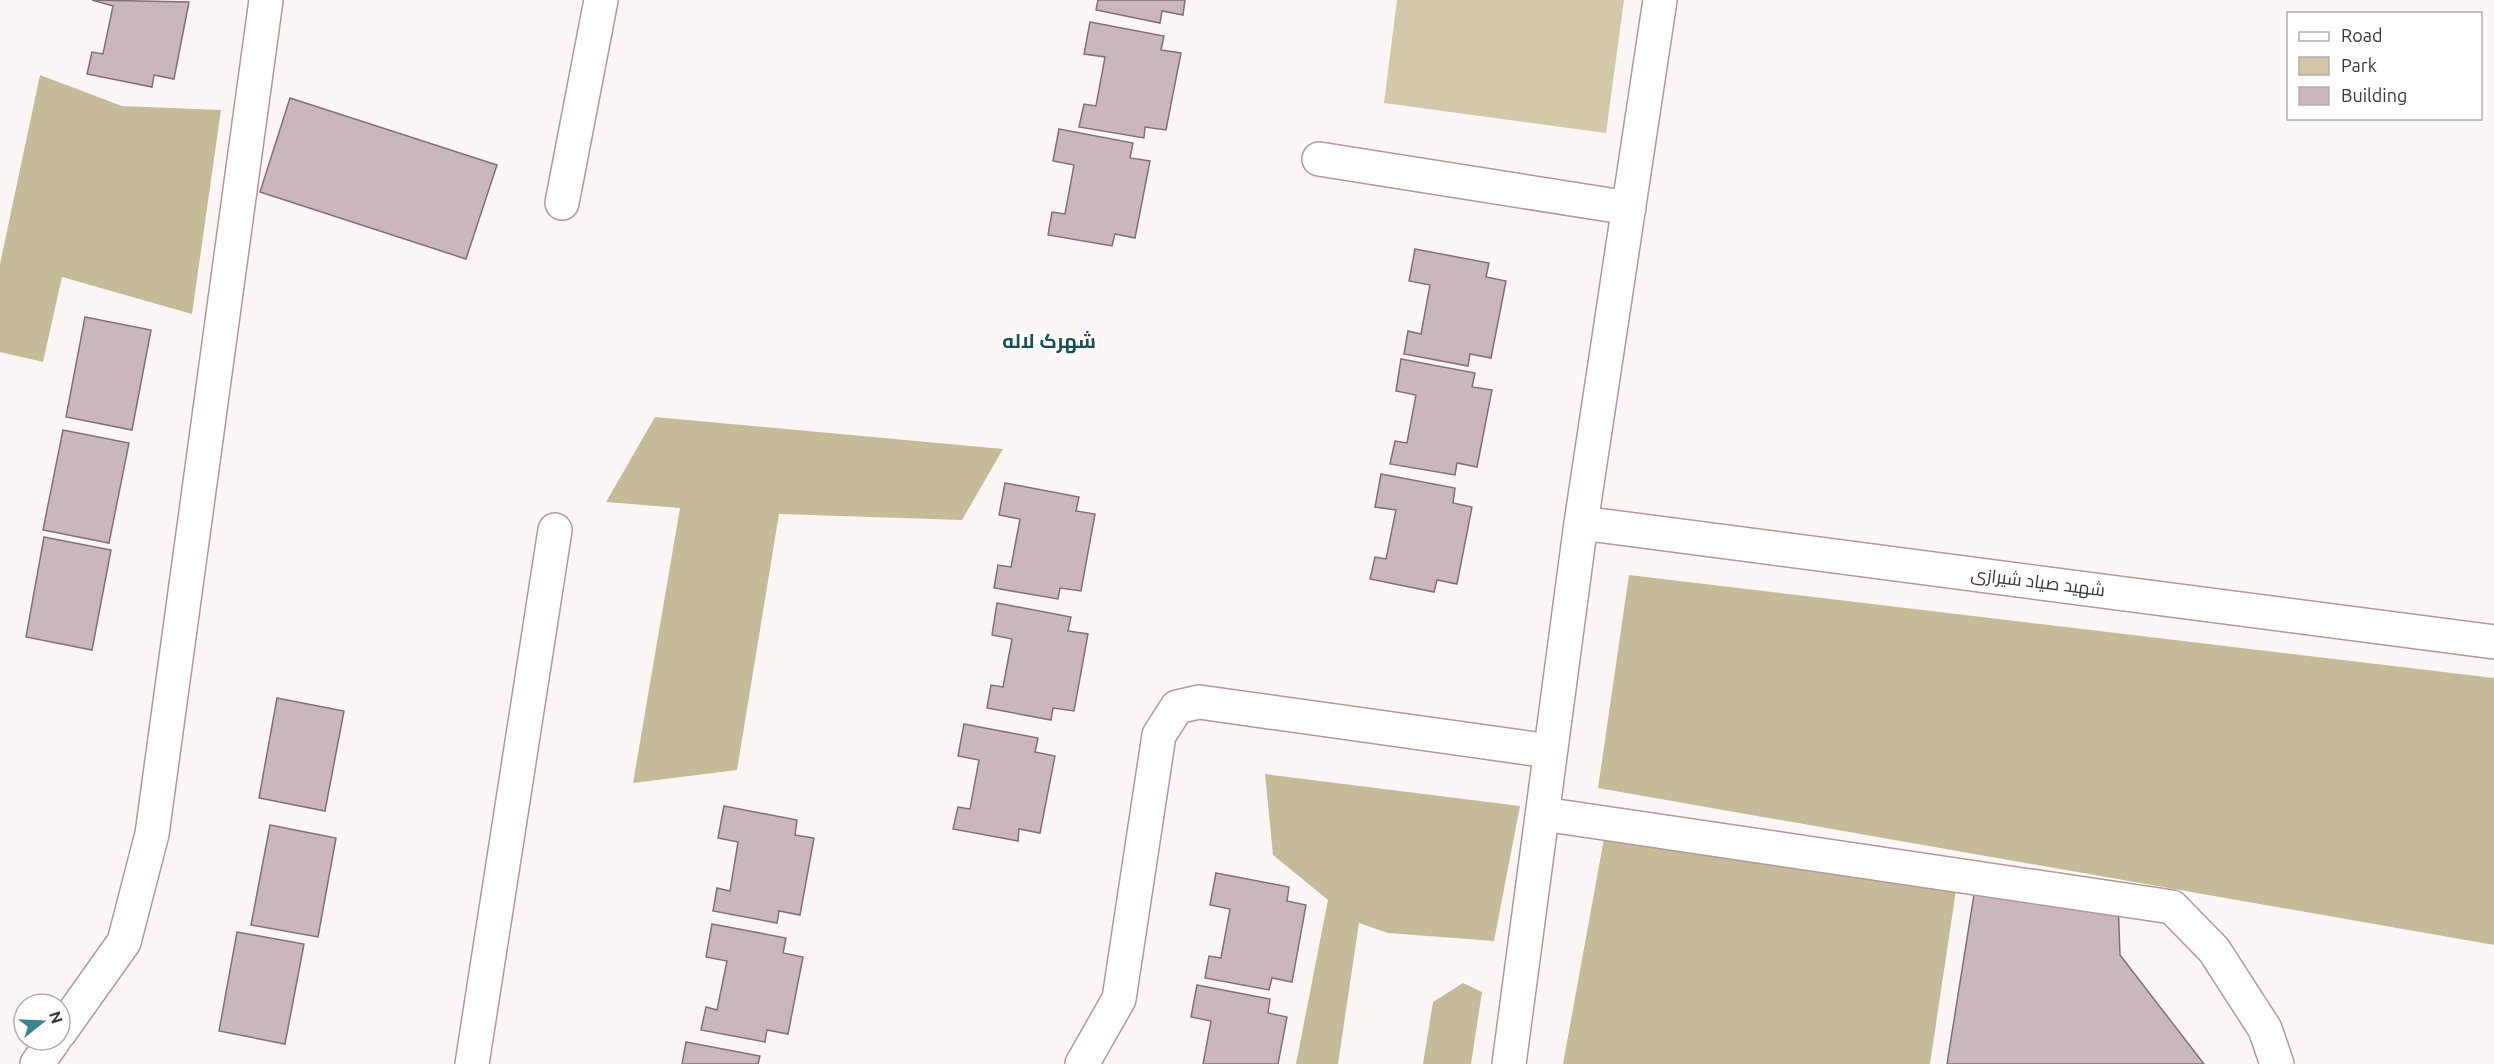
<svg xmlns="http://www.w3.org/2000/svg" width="2494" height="1064" viewBox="0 0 2494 1064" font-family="Ubuntu,Cairo,sans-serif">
  <rect width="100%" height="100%" fill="#fcf7f6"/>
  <path fill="#d3c9aa" d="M1397,0H1624L1606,133L1384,103Z"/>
  <path fill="#c6bb99" d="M40,75L122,106L221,110L192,314L62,277L43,362L0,352V264Z
    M655,417L1003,449L962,520L779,514L737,770L633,783L680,508L606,502Z
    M1629,575L2494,678V945L1598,788Z
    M1265,774L1520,806L1494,941L1388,933L1359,923L1338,1064H1296L1328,900L1273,855Z
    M1605,833L1958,877L1930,1064H1563Z
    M1463,983L1482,992L1471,1064H1423L1433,1002Z"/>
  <path fill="#cbb5bf" stroke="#836f78" stroke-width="1.5" d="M92,0L189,2L174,79L154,75L152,87L87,74L92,52L103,54L113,6Z
    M1098,0H1185L1183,15L1162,11L1160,23L1096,10Z
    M1090,22L1164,36L1161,50L1181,53L1166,130L1145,127L1144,138L1079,127L1084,104L1096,106L1105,57L1084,54Z
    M290,98L497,165L466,259L260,192Z
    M1059,129L1133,143L1130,158L1150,161L1135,238L1115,234L1112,246L1048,235L1052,212L1065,214L1074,165L1053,161Z
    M1415,249L1489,263L1486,277L1506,281L1491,358L1470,354L1468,366L1404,354L1408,331L1421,334L1430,285L1409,281Z
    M85,317L151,330L132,430L66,417Z
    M1401,359L1475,373L1472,387L1492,390L1477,467L1457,463L1455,475L1390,464L1395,441L1407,443L1416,395L1396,391Z
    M63,430L129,443L109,543L43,530Z
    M1381,474L1455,488L1453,503L1472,507L1457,584L1437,580L1434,592L1370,579L1375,557L1386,559L1396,510L1375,507Z
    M1005,483L1079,497L1076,511L1095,514L1081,591L1060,588L1058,599L994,588L998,565L1011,567L1020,519L999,515Z
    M44,537L111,550L92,650L26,637Z
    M997,603L1071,617L1068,631L1088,634L1074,711L1053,708L1051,720L987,708L991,685L1003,687L1012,639L992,635Z
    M277,698L344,711L325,811L259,798Z
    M964,724L1038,738L1035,752L1055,756L1040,833L1019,829L1018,841L953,829L958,807L970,809L979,760L958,756Z
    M724,806L797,820L795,835L814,838L800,915L779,911L777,923L713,911L717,888L730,891L738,842L718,838Z
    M270,825L336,838L318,937L251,925Z
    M1216,873L1289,887L1287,901L1306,905L1292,982L1272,978L1269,990L1205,978L1209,956L1221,958L1230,909L1210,905Z
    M1976,882L2118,900L2120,955L2204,1064H1947Z
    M712,924L786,938L783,953L803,957L788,1034L767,1030L765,1042L701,1030L706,1007L717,1010L727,961L706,957Z
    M237,932L304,944L285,1044L219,1031Z
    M1197,985L1270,999L1268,1013L1287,1017L1278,1064H1203L1211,1021L1191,1017Z
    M686,1042L760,1056L758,1064H682Z"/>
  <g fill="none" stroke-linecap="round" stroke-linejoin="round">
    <defs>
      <path id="minor" d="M1319,159L1629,208
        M562,203L601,0
        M1581,523L2494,642
        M1543,814L2172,907L2214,950L2265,1029L2277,1064
        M60,1032L124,942L152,834L266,0
        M37,1064L54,1040
        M472,1064L555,530
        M1082,1064L1119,999L1159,735L1177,707L1199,702L1549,751
        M1509,1064L1581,523L1660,0"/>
    </defs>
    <use href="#minor" stroke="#b19997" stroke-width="36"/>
    <use href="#minor" stroke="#fff" stroke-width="33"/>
  </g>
  <g text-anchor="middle" stroke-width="4.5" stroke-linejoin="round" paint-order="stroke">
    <g font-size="18" fill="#3e3433" stroke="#fff">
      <text transform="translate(2038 582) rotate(7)" y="6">شهید صیاد شیرازی</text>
    </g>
    <g font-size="20" font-weight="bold" fill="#154f59" stroke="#fff">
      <text x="1049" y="348">شهرک لاله</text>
    </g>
  </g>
  <rect x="2287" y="12" width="195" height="108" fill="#ffffff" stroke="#b2aead" stroke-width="1.5"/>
  <rect x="2299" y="32" width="30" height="9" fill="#ffffff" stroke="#b2aead" stroke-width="1.5"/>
  <text x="2341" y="42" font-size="18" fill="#3e3433">Road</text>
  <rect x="2299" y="57" width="30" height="18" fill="#d3c9aa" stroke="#b2aead" stroke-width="1.5"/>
  <text x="2341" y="72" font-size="18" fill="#3e3433">Park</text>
  <rect x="2299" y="87" width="30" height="18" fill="#cbb5bf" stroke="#b2aead" stroke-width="1.5"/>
  <text x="2341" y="102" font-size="18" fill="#3e3433">Building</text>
  <g transform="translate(42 1022) rotate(72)"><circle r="28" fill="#ffffff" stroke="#b2aead" stroke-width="1.5"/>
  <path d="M0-4.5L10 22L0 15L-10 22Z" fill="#3e8391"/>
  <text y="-9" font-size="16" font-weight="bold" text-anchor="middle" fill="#3e3433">N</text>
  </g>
</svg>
